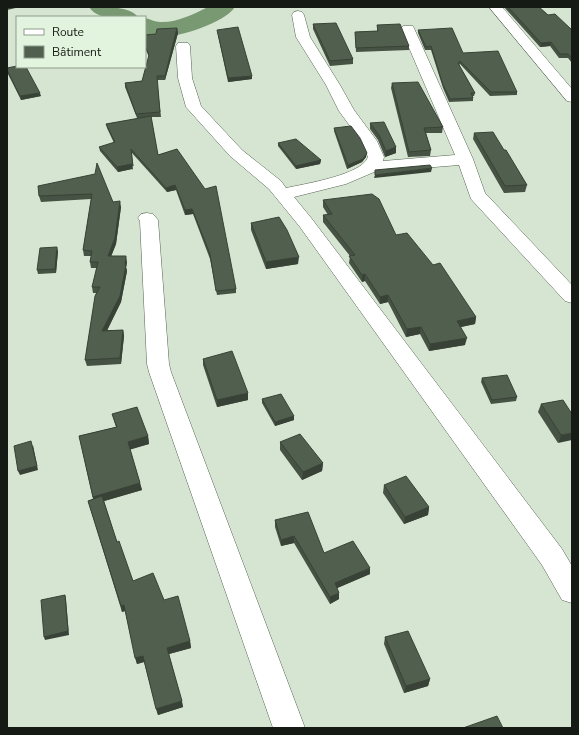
<svg xmlns="http://www.w3.org/2000/svg" width="579" height="735" viewBox="0 0 579 735" font-family="'Nunito Sans',sans-serif">
  <rect width="100%" height="100%" fill="#d5e5d1"/>
  <g fill="none" stroke-linecap="round" stroke-linejoin="round">
    <path fill="#789971" fill-rule="evenodd" d="M89,7C102,7 129,5 138,17C121,17 99,22 89,7Z
      M208,7H235C224,23 180,37 161,37C155,37 150,35 145,34V18C150,19 155,22 160,22C176,23 194,14 208,7Z"/>
    <defs>
      <path id="street" d="M489,7H502L572,89V102L567,101Z
        M298,11L302,12L304,15L310,37L340,85L354,110L377,141L384,157L383,161L455,155L401,29L403,26H413L473,159L485,193L572,285V303L565,301L471,199L459,165L374,172L346,184L294,197L312,219L562,549L572,566V603L562,600L542,565L300,227L269,189L230,156L186,107L178,78L176,46L178,43H188L190,46L192,78L201,106L242,150L281,181L286,188C304,184 362,175 368,157L361,141L339,111L326,85L296,37L292,15L294,12Z
        M147,213L153,214L158,220L169,364L171,372L305,728H273L149,372L147,364L140,221L138,218L141,214Z"/>
    </defs>
    <use href="#street" stroke="#556352" stroke-width="1"/>
    <use href="#street" fill="#fff" fill-rule="evenodd"/>
  </g>
  <path fill="#465243" d="M504,7H539L548,15L572,30V63L568,58H559L550,46L540,47Z
    M313,24L353,59V64L330,66L313,29Z
    M377,25L409,46V50L356,52L355,32L377,31Z
    M177,28L178,33L165,80H157L161,117H151L158,155L177,149L236,289V293L217,295L210,259L193,214L185,215L176,190L167,192L132,153L133,170L132,169L118,172L100,151L99,147L114,143L107,128L106,124L141,118H137L125,87V83L142,81L149,57L145,48V35L156,34Z
    M217,30L252,76V79L228,82Z
    M418,30L463,53L517,92V95L490,96L460,64L459,65L475,93L474,96H473V101L449,102L443,88L431,50H425L418,33Z
    M7,68L41,96L21,100L7,72Z
    M392,83L443,127L442,133H426L431,150L430,156L408,157L391,88Z
    M370,123L396,147V153L385,157L378,140L370,129Z
    M334,128L366,157L362,162L347,169L334,131Z
    M474,133L504,150L527,185L525,192L504,193L473,139Z
    M278,143L321,160L320,164L296,169L278,146Z
    M95,174L113,202L121,207L116,244L111,256L127,262L126,267L127,271L121,302L107,330H123L124,336L121,364L87,366L85,360L96,293H93L92,287L97,268H91L90,262L91,256H84L83,250L91,199L41,202L39,196Z
    M323,200L396,235L476,317L475,324L461,327L465,345L429,351L420,334L406,337L388,302L380,304L365,281L362,282L349,263L350,256L323,222V215H328L323,207Z
    M251,223L298,264L266,269L251,230Z
    M58,251L56,273L38,274L37,270Z
    M203,359L248,400L217,407L203,365Z
    M482,378L517,397L516,401L491,404L481,382Z
    M262,399L294,416V420L275,426L262,403Z
    M541,404L572,414L558,443L538,412Z
    M112,414L148,436L149,444L130,449L142,490L104,501L117,542L133,581L164,600L190,641L191,648L169,654L183,707L158,715L144,662L137,664L125,611L122,612L88,501L93,499L79,436L116,427L114,421Z
    M280,442L323,463L322,471L302,480L280,450Z
    M384,485L429,507L428,515L404,524L383,493Z
    M275,520L324,553L370,574L337,588L339,599L330,604L294,543L281,546L275,527Z
    M385,637L430,679L428,686L404,693L384,644Z"/>
  <path fill="#394237" d="M7,7H20L7,10Z
    M177,28L178,33L165,80V76Z
    M551,42L550,46L540,47L541,43Z
    M252,76V79L228,82V78Z
    M40,93L41,96L21,100L20,96Z
    M396,147V153L385,157L386,151Z
    M367,153L366,157L362,162L347,169L348,165Z
    M321,160L320,164L296,169V166Z
    M132,164V169L118,172L117,167Z
    M432,168L431,172L374,178L375,175Z
    M175,185L176,190L167,192L166,188Z
    M120,201L121,207L116,244L109,262L108,256Z
    M192,209L193,214L185,215V210Z
    M57,247L58,251L56,273L55,269Z
    M126,256L127,262L126,267L127,271L121,302L104,337L102,331L125,265Z
    M299,257L298,264L266,269V262Z
    M365,274V281L362,282V275Z
    M388,295V302L380,304V297Z
    M476,317L475,324L456,328L457,321Z
    M421,327L420,334L406,337L407,329Z
    M123,330L124,336L121,364L120,358Z
    M467,338L465,345L429,351L430,344Z
    M248,393V400L217,407V400Z
    M294,416V420L275,426V422Z
    M572,433V440L558,443L561,435Z
    M148,436L149,444L129,450L128,442Z
    M33,445L38,470L20,475L18,471Z
    M323,463L322,471L302,480L303,472Z
    M140,483L142,490L94,504L93,497Z
    M429,507L428,515L404,524L405,517Z
    M294,536V543L281,546V540Z
    M370,568V574L335,589V583Z
    M339,593V599L330,604V597Z
    M65,595L66,599L69,635L45,640L44,637Z
    M124,605L125,611L122,612L121,606Z
    M190,641L191,648L169,654L167,648Z
    M143,656L144,662L137,664L135,658Z
    M430,679L428,686L404,693L406,686Z
    M182,701L183,707L158,715L156,709Z"/>
  <path fill="#515f4e" stroke="#394237" d="M508,7H539L548,15L555,14L572,30V58L568,54H560L551,42L541,43Z
    M336,23L353,59L330,61L313,24Z
    M400,24L409,46L356,48L355,32L378,31L377,25Z
    M238,27L252,76L228,78L217,30Z
    M177,28L165,76H157L160,112L136,114L125,83L142,81L149,55L145,45V35L156,34L157,29Z
    M452,28L463,53L498,51L517,92H491L460,61L458,63L475,93H471L473,98L450,99L443,85L431,46L426,47L418,30Z
    M17,66V67H26L40,93L20,96L7,70V68Z
    M418,82L443,127L424,128L431,150L409,152L392,83Z
    M151,116L158,155L177,149L205,189L216,186L236,289L216,291L210,254L192,209L185,210L175,185L166,188L131,149L133,166L132,164L117,167L99,147L115,142L106,124Z
    M384,122L396,147L386,151L379,135L370,123Z
    M351,126L360,138L367,153L363,159L348,165L334,128Z
    M493,132L504,150H506L527,185L505,186L474,133Z
    M296,139L321,160L296,166L278,143Z
    M97,163L113,202L120,201L115,238L108,256H126L125,265H126L120,296L102,331L123,330L120,358L85,360L95,296L100,287H92L98,262H90L92,251L83,250L92,194L39,196L38,186L95,174Z
    M430,165L432,168L375,175V170Z
    M372,194L379,199L396,235L407,233L433,265L440,263L476,317L457,321L467,338L430,344L421,327L407,329L388,295L380,297L365,274L362,275L349,256L355,255L323,215L332,214L323,200Z
    M279,217L287,230L299,257L266,262L251,223Z
    M57,247L55,269L37,270L40,248Z
    M232,351L248,393L217,400L203,359Z
    M507,375L517,397L492,400L482,378Z
    M281,394L294,416L275,422L262,399Z
    M563,400L572,414V433L561,435L541,404Z
    M137,407L148,436L128,442L140,483L93,497L79,436L117,427L112,414Z
    M300,434L323,463L303,472L280,442Z
    M31,441L37,466L18,471L14,446Z
    M406,476L429,507L405,517L384,485Z
    M102,496L117,542L119,541L133,581L153,573L164,600L178,596L190,641L167,648L182,701L156,709L143,656L135,658L124,605L121,606L88,501Z
    M308,512L324,553L353,541L370,568L335,583L339,593L330,597L294,536L281,540L275,520Z
    M65,595L68,631L44,637L41,600Z
    M408,631L430,679L406,686L385,637Z
    M497,716L503,728H463Z"/>
  <rect width="579" height="735" fill="none" stroke="#151b14" stroke-width="16"/>
  <rect x="16" y="16" width="130" height="52" fill="#e2f3de" stroke="#909d8d"/>
  <rect x="24" y="29" width="20" height="6" fill="#ffffff" stroke="#909d8d"/>
  <text x="52" y="36" font-size="12" fill="#151b14">Route</text>
  <rect x="24" y="46" width="20" height="12" fill="#515f4e" stroke="#909d8d"/>
  <text x="52" y="56" font-size="12" fill="#151b14">Bâtiment</text>
</svg>
